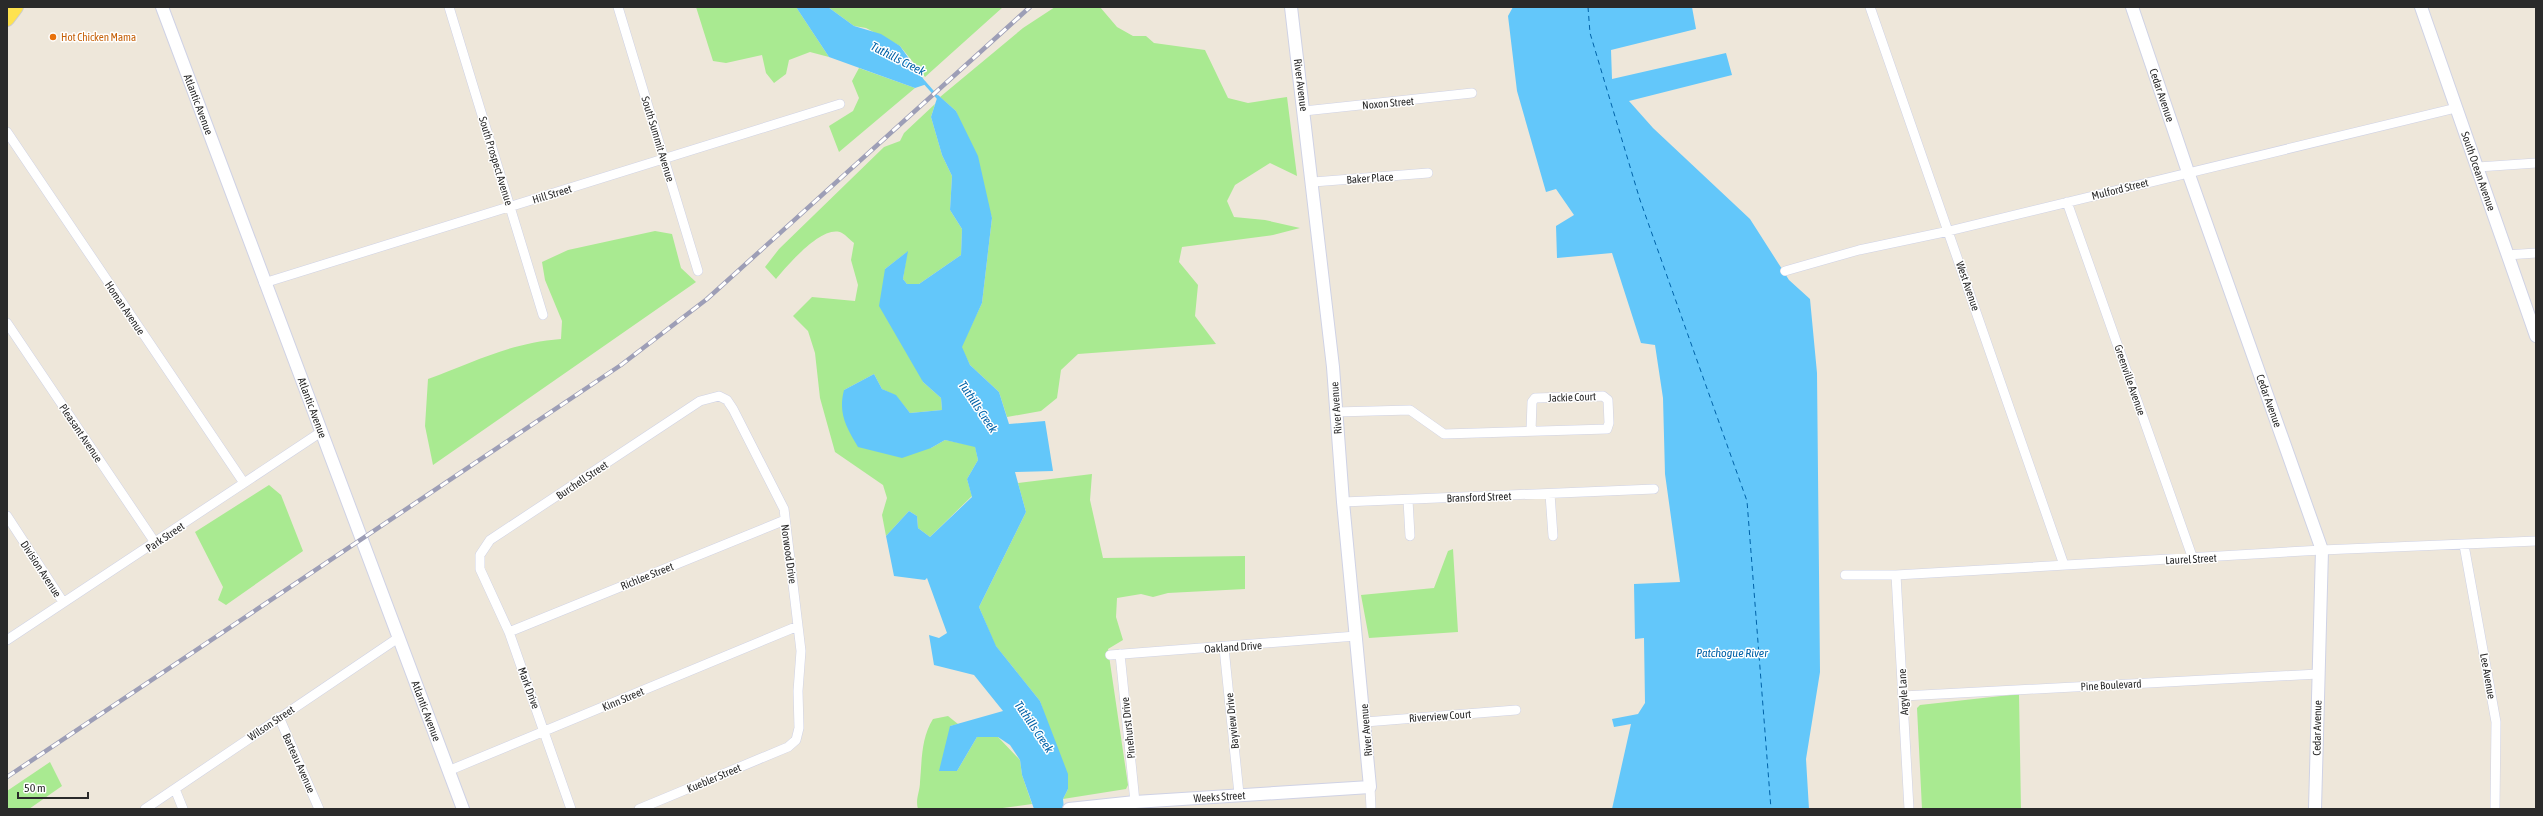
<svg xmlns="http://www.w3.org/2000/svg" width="2543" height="816" viewBox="0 0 2543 816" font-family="'Asap Condensed',sans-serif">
  <rect width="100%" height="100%" fill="#eee7da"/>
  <path fill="#a9ea91" d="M696,7H796L829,57L810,52L789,60L786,74L774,83L766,73L762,55L726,63L713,61Z
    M828,7H1003L925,77L900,46L866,28L854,26Z
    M1055,7H1100L1117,27L1133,36H1146L1154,43L1205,50L1228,98L1248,103L1287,97L1297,176L1270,163L1235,185L1227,201L1234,217L1265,220L1300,228L1273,235L1182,247L1179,262L1198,285L1195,316L1216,344L1078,354L1061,370L1057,398L1041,411L1007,417L999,392L970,365L961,347L982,303L992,218L956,111L940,97L1023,28Z
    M859,68L915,88L839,152L829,126L853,111L859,98L852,81Z
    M935,104L931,117L942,155L952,176L950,210L962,229L961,255L919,284H907L903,279L907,252L885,269L923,382L941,398L942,410L910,413L896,396L882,389L874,374L844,390L931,448L945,440L975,446L978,460L967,479L972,496L930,537L918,528L917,516L909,511L886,536L882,515L887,498L883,485L835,452L820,398L815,353L808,331L793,316L812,297L855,301L858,285L851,260L854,243C850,240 846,235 842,233C823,223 787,266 776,279L765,267L779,249L884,147L900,141L904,133Z
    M655,231L672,234L681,268L696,282L433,465L425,426L428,379C475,362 509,343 561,339L562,321L545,280L542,262L568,250Z
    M1092,474L1090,500L1103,558L1245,556V589L1168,593L1153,597L1141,594L1117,598L1116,617L1123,640L1108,649L1128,785L1126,789L1063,799L1068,789L1040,701L995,645L979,607L1026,512L1018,483Z
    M269,485L281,495L303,551L226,605L218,600L223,587L195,532Z
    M1453,549L1458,632L1369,638L1361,595L1434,588L1448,551Z
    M2019,694L2021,809H1922L1917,708L1920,705Z
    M948,716L958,724L950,726L957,771L977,737H998L1020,760L1022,775L1032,804L995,809H918C915,799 920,792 920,782C922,760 921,738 933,719Z
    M50,762L62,786L29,809H7V791Z"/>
  <path fill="#63c7fa" d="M796,7H828L854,26L881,34L900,46L927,84L915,88L829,57Z
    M1513,7H1692L1696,29L1611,50L1612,79L1726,53L1732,75L1629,101L1653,128L1750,219L1789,280L1810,299L1817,373L1820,672L1806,759L1809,809H1612L1631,724L1614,727L1612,719L1638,714L1645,703L1644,638L1635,639L1634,584L1680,582L1665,474L1663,398L1655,345L1641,343L1612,253L1557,258L1556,226L1574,215L1556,189L1546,192L1517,91L1508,16Z
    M938,95L956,111L978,156L992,218L982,303L962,347L970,365L999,392L1009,424L1045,421L1053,471L1015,472L1026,512L979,607L996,646L1040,701L1068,774V789L1063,799L1064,809H1034L1022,775L1020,760L1010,745L998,737H977L957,771H939L950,726L1003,711L974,675L934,665L929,635L939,638L947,633L927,578L925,580L894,576L886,536L909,511L917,516L918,528L930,537L972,497L967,479L978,460L975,447L945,440L931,448L902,458L858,447C846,427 838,413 844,390L874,374L882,389L896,395L910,413L942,410L941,398L923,382L879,306L885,269L908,251L903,279L907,284H919L961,255L962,229L950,210L952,176L942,155L931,117Z"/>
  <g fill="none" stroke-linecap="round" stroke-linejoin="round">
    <path stroke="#63c7fa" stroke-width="3" d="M924,82L939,99"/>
    <path stroke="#0062a8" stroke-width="1" stroke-dasharray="5 4" stroke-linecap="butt" d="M1588,7L1590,33L1640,200L1747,501L1771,809"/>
    <defs>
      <path id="street" d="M449,7L543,315
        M618,7L698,271
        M1870,7L2064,565
        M1304,111L1472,93
        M7,132L244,483
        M2478,167L2536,163
        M1313,182L1428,173
        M2067,202L2193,559
        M2507,255L2536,253
        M1785,271L1859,250L1949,231L2456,108
        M264,283L840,104
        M7,323L156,544
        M1336,412L1410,410L1444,434L1607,429L1609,423L1608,400L1603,396L1535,398L1532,402L1531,431
        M1550,494L1553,536
        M1408,500L1410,536
        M1343,502L1654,489
        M7,516L63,602
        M2464,545L2496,722L2495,809
        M1845,575H1896L2322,550L2536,541
        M1896,575L1909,809
        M509,632L785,520
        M7,640L321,432
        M1224,648L1239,794
        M1120,654L1135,802
        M1110,655L1356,636
        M1903,696L2318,674
        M279,717L319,809
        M1365,722L1516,710
        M448,771L798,626
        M1370,787L1371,809
        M175,789L183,809
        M145,809L398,638
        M571,809L509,632L480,569V555L490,540L700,401L719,396L727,400L733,409L784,509L801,651L798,691L799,728L796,740L788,747L639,809"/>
      <g id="secondary">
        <path id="s1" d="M162,7L463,809"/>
        <path id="s2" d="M2132,7L2188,172L2322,550L2315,809"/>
        <path id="s3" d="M2421,7L2536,336"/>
        <path id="s4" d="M1069,809L1135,802L1370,787L1343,502L1333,367L1291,7"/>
      </g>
      <path id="primary" d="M7,19L16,7"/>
    </defs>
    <use href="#street" stroke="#cfd2e5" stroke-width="10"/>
    <use href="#secondary" stroke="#cfd2e5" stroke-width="14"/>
    <use href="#primary" stroke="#ccc" stroke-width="16"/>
    <use href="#street" stroke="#fff" stroke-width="9"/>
    <use href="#secondary" stroke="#fff" stroke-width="12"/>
    <use href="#primary" stroke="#fee24f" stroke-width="14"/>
    <defs>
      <path id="rail" d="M7,777L621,365L707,299L1030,7"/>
    </defs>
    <use href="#rail" stroke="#9d9eb6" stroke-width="4.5"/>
    <use href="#rail" stroke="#fff" stroke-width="3" stroke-dasharray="9" stroke-linecap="butt"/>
  </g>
  <circle fill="#e8710a" stroke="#fff" stroke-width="1.5" cx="53" cy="37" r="4"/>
  <g text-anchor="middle" stroke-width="3" stroke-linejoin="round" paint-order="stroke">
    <g font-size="11" fill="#c56008" stroke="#fff" text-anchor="start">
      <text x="61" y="41">Hot Chicken Mama</text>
    </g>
    <g font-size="11" fill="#2a2a2a" stroke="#fff">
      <text transform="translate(1301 85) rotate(83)" y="4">River Avenue</text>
      <text dy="4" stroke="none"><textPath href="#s2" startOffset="93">Cedar Avenue</textPath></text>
      <text transform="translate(1388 103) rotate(-5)" y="4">Noxon Street</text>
      <text dy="4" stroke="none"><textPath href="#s1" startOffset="104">Atlantic Avenue</textPath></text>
      <text transform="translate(658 139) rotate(73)" y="4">South Summit Avenue</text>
      <text transform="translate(496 161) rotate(73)" y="4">South Prospect Avenue</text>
      <text dy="4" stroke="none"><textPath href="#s3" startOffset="174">South Ocean Avenue</textPath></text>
      <text transform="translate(1370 178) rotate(-4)" y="4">Baker Place</text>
      <text transform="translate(2120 189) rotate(-14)" y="4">Mulford Street</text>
      <text transform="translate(552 194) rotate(-17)" y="4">Hill Street</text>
      <text transform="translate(1968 286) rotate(71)" y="4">West Avenue</text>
      <text transform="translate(125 308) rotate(56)" y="4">Homan Avenue</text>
      <text transform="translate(2130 380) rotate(71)" y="4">Greenville Avenue</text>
      <text transform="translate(1572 397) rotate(-2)" y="4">Jackie Court</text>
      <text dy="4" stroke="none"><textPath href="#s2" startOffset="417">Cedar Avenue</textPath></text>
      <text dy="4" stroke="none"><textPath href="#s1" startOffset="428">Atlantic Avenue</textPath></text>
      <text transform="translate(1336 408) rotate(-94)" y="4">River Avenue</text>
      <text transform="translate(81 433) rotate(56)" y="4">Pleasant Avenue</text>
      <text transform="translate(582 480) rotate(-34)" y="4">Burchell Street</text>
      <text transform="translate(1479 497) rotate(-2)" y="4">Bransford Street</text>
      <text transform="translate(165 537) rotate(-34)" y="4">Park Street</text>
      <text transform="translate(789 554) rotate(82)" y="4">Norwood Drive</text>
      <text transform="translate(2191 559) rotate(-3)" y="4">Laurel Street</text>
      <text transform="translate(41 569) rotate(57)" y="4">Division Avenue</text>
      <text transform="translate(647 576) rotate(-22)" y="4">Richlee Street</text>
      <text transform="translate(1233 647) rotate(-4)" y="4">Oakland Drive</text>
      <text transform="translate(2488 676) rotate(80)" y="4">Lee Avenue</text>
      <text transform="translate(2111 685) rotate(-3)" y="4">Pine Boulevard</text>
      <text transform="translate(529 688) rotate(70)" y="4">Mark Drive</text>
      <text transform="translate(1903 692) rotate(-93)" y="4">Argyle Lane</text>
      <text transform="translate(623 699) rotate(-23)" y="4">Kinn Street</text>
      <text dy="4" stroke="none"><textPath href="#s1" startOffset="752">Atlantic Avenue</textPath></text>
      <text transform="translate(1440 716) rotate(-4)" y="4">Riverview Court</text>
      <text transform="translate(1232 721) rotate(-96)" y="4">Bayview Drive</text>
      <text transform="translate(271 723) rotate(-34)" y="4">Wilson Street</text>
      <text transform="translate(1128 728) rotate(-96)" y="4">Pinehurst Drive</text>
      <text transform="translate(2317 728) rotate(-89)" y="4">Cedar Avenue</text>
      <text transform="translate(1366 730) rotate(-95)" y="4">River Avenue</text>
      <text transform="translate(299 763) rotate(66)" y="4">Barteau Avenue</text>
      <text transform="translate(714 778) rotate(-23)" y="4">Kuebler Street</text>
      <text dy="4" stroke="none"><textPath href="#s4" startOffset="151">Weeks Street</textPath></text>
    </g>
    <g font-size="12" font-style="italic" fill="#0062a8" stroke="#fff">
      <text transform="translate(898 59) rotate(27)" y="4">Tuthills Creek</text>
      <text transform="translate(978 407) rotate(56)" y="4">Tuthills Creek</text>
      <text x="1732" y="657">Patchogue River</text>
      <text transform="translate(1034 727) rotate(56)" y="4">Tuthills Creek</text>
    </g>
  </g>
  <rect width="2543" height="816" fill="none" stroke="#2a2a2a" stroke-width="16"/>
  <path d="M18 792v6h70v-6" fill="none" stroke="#2a2a2a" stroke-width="2"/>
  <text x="24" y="792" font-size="12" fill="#2a2a2a" stroke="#ffffff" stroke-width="3" paint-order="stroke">50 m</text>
</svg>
